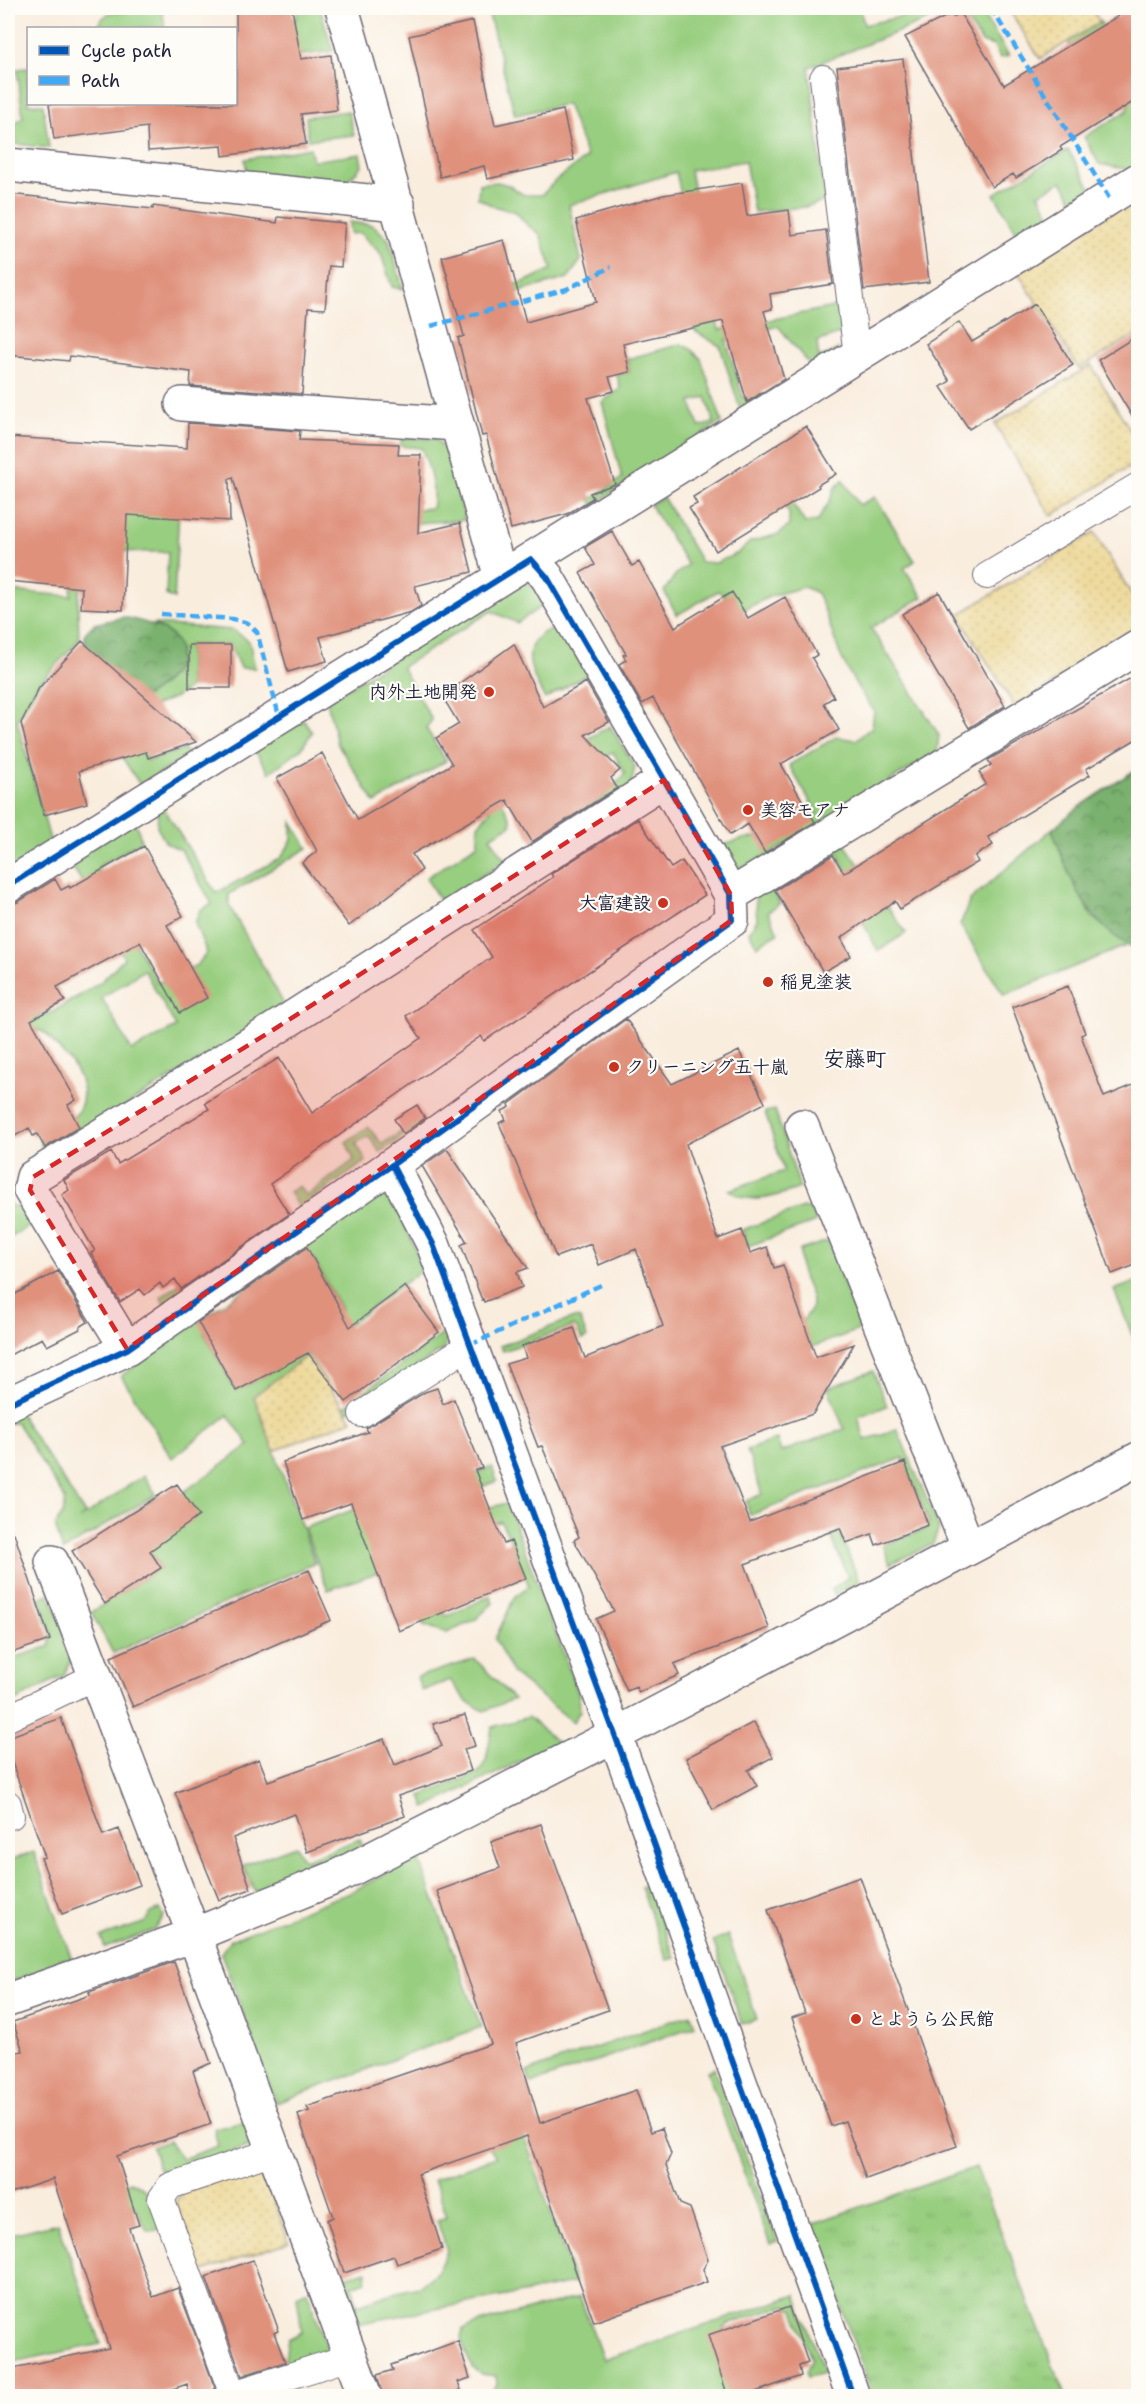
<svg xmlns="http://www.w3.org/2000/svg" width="1146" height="2404" viewBox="0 0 1146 2404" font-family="'Shantell Sans','Klee One',sans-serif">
  <defs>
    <pattern id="forest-crowns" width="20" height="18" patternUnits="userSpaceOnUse" patternTransform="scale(1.5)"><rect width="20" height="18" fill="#7ab16e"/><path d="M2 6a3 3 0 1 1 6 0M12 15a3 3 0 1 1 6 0" fill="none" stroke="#64905c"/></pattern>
    <pattern id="sand-dots" width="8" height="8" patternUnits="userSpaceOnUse" patternTransform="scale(1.5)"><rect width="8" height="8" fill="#eeda9e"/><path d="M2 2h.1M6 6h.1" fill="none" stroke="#ccbb89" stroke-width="1.8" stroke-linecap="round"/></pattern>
    <pattern id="park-tufts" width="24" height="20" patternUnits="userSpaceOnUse" patternTransform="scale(1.5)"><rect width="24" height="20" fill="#98ce7f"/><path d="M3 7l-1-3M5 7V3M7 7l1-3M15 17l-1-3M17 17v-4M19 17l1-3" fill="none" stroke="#83b16f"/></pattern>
  </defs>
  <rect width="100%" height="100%" fill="#fdfcf7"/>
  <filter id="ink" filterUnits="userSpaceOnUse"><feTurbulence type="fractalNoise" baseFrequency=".0167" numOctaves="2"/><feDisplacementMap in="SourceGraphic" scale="12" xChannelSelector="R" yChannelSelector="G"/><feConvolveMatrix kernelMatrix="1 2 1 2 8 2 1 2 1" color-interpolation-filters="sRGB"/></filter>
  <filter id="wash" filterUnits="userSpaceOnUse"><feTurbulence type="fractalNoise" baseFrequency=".008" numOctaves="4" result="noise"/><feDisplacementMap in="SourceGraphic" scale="24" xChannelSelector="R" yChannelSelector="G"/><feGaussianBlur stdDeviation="1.35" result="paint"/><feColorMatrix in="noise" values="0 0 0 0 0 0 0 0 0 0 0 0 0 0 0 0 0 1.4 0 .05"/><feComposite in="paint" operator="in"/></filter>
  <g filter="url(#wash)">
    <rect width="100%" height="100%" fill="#f9edde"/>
    <path fill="#98ce7f" stroke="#5d785d" stroke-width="1.5" fill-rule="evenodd" d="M162,8L165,28H97L102,19L109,13Z
      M296,8H320L333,51L294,56L293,86L236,96V83L282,76L294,20L297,17Z
      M489,8H860L864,25L903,16L910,8H979L1009,56L1000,58L994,46L982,42L958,8L809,67L825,201L805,207L754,212L745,161L690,170L719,330L839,306L844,332L817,342L819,358L839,349L814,370L778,326L726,340L743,398L761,394L764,398L741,412L720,346L696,332L689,323L693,248L676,172L569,205L581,260L568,278L479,303L478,297L524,282L552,269L540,234L527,225L516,212L493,206L478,198L479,184L498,182L508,185L524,195H542L556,180L587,157L567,104L515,115L488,11Z
      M1138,16V27L1119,38L1118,47L1138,82V165L1130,170L1099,164L1084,137L1127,111L1130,100L1076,57L1068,42L1100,22L1110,34Z
      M28,68V104H43L49,148L8,143V124H14L23,117L17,69Z
      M348,111L354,135L308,140L306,117Z
      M310,148L313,161L360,154L362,166L347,181L247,173L245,159Z
      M1068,150L1094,193L1075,204L1062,181L1039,194L1052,218L1020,238L994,194Z
      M349,222L373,225L389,240L403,289L392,287L381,254L360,233L350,234Z
      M681,344L691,349L701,359L722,422L593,505L590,500L622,478L602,402L620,389L617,375L630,372L627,359ZM706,397L714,423L699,427L691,402Z
      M401,438L436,439L449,455L465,520L381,525L399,511L432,508C436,491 429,464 421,448L401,446Z
      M774,474L805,523L818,521C822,510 833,501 834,489L843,480L859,505L875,497L915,561L904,568L923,597L871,628L939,735L937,752L746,869L732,865L721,846L743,839L777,835L817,813L789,765L836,737L856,740L872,727L874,711C861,693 849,675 840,654C832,634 827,613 817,593L804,587L771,596L743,610L718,591L677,615L664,591L676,574L688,565L650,505L663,497L701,562L716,563L738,553L750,542L779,534L789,525V513L768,478Z
      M8,495L179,510L174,599L166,595L168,552L84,551L78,604L79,640L37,686L17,721L52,847L8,875V591L71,596L76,520L8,513Z
      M520,580L536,589L545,604L517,623L491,611L402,667L432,720L426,728L446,761L375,803L337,743L327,701Z
      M154,624L233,630L249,641L255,668H240L230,645H189V688L176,697L134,714L147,761L183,749L190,755L140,785L120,754L111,694L180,651L172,635Z
      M559,627L588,674L545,699C535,681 518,651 541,634C546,631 554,629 559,627Z
      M304,720L312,732L302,748L269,773L254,749Z
      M610,726L635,767L630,789L533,846V842L603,798L625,774L613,752L582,771L569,749Z
      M492,784L511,819V825L490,837L506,861L441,902L426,878L478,844V825L491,810L483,791Z
      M163,807L216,893L281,858L292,840V822L308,848L229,894V905L286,1008L45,1155L39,1139C48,1134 58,1130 67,1123C95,1102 81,1071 61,1051C46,1036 53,1034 29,1027L8,1038V1018L14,1005V963L8,945V906L51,976L34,1018L53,1012L101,982L124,958L104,918L74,869L73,859L134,821L138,828L141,841L100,866L96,876L158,983L197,965L207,953L195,923L200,910L212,904L181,850L166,843L157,827L158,812ZM144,970L176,1027L132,1051L102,998Z
      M1052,829L1069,874L1092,917L1128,945L1004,995L960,925L970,900Z
      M844,843L906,933L878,951L863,923L849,875L834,848Z
      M768,885L780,903L768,912L778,933L757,946L749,932L757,920L755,896Z
      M775,1110L800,1188C776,1196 751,1207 729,1190L784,1171L765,1112Z
      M423,1119L425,1122L380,1152L368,1136L356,1143L366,1161L299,1208L289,1192L299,1186L306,1196L354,1160L346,1142L368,1127L382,1144Z
      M381,1193L395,1200L423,1269L254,1396L315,1563L113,1653L91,1612L161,1568L128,1516L157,1496L167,1504L249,1445L228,1415L172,1458L121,1376ZM313,1258L341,1309V1310L274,1279ZM242,1303L277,1369L236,1391L204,1333Z
      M8,1199L12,1207L25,1205L35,1223L8,1239Z
      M803,1208L813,1210L816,1222L748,1246L742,1230Z
      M273,1218L277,1228L164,1305L161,1297Z
      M828,1241L861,1329L700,1388L738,1492L676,1363L661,1322L676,1316L796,1328C821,1302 812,1302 802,1274C800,1267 800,1258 800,1250Z
      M1138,1281V1340L1135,1342L1114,1290Z
      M574,1318L580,1319L587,1338L582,1340L577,1328L573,1326L503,1351L500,1346Z
      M448,1330L450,1333L444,1349L347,1412L344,1407Z
      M873,1371L887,1406L858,1417L865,1440L897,1429L939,1528L933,1544L890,1564L883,1545L927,1529L929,1522L903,1458L750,1515L746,1501L762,1494L747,1450L777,1439L781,1452L844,1429L828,1388Z
      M20,1414L85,1514L80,1519L144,1475L156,1494L63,1551L55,1525L63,1513L65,1499L17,1423H8V1416Z
      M492,1467L497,1481L472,1490L479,1510L507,1503L579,1695L580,1711L573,1722L513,1674L495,1639L515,1596L529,1586L509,1536L500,1521L414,1556L438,1609L448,1616L490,1596L493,1603L475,1620L447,1633L424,1625L404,1600L390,1568L328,1590L304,1528L393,1495L403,1499Z
      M839,1531L859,1581L834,1595L832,1589L848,1577L831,1536Z
      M49,1594L74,1654L64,1675L8,1705V1660L50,1646L51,1633L39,1598Z
      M475,1659L514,1699L484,1711L467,1702L450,1680L422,1691L417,1677Z
      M528,1717L558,1743L425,1808L421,1796L478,1773L486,1761L492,1727Z
      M360,1839L362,1845L314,1870L255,1892L243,1865L296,1846L304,1860Z
      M34,1852L72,1960L8,1983V1861Z
      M418,1856L481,2027L276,2103L221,1953L230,1940L355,1890Z
      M647,1884L675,1958L667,1960L641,1887Z
      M160,1909L164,1916L155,1930L105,1948L101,1937L146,1922L150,1913Z
      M728,1935L757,2019L742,2024L713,1941Z
      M691,2014L695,2026L531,2084L527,2072Z
      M714,2068L777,2241L770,2244L707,2071Z
      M504,2079L575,2283L356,2324L341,2278L367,2271L366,2281L352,2286L358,2305L393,2293L419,2287L437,2272L447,2251L437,2220L447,2217L434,2179L496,2157L487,2145Z
      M244,2122L253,2145L169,2173L159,2169L152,2147L169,2141L182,2159L218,2146L214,2129Z
      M130,2181C154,2192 154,2207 162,2229L149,2232C141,2224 141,2211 132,2205L93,2193Z
      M58,2223L101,2344L8,2363V2235Z
      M307,2291L328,2351L245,2378L244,2372L285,2359L288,2339L302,2332L297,2296Z
      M796,2295L824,2373L808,2377L806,2371L812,2360L794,2310L785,2305L727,2325L721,2334L738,2396H478H490L497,2384L496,2376L481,2374L472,2368L461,2339L463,2329L489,2320L580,2297L603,2360Z"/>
    <path fill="url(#forest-crowns)" stroke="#4e6a54" stroke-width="1.5" d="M124,617C143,622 183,628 179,657C179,661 178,666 176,670C168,682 155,690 144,698L85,656V633L94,624Z
      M1138,768V950C1086,926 1070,879 1052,829L1079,807Z"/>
    <path fill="url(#sand-dots)" stroke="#887e6c" stroke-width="1.5" d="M1008,8H1091L1100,22L1040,59Z
      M1138,195V333L1079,369L1018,273Z
      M1091,365L1138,443V462L1051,516L995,424Z
      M1094,532L1138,605V631L1015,707L958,615Z
      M308,1355L352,1420L274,1451L254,1396Z
      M262,2168L289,2242L200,2272L176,2202L182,2192Z"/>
    <path fill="url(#park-tufts)" stroke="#5d785d" stroke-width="1.5" d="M976,2167L1065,2396H873L811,2224Z"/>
    <g id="blocks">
      <path fill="#df917c" d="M236,8H292L301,59L331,55L337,110L301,114L306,144L223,156L222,146L148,151L147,127L54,139L49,104H236Z
        M1131,8H1138V99L1060,147L1062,150L1016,178L1013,174L992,187L905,37L951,14L953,17L960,13L1004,85Z
        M473,21L495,125L563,110L574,160L487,179L484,166L440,177L409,36Z
        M903,59L929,282L864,290L837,67Z
        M742,183L747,216L789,210L792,235L826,230L833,284L770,294L772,309L764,311L784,379L747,402L723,321L623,344L630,372L609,377L614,391L588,398L615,484L590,493L593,498L567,514L511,529L486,435L482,436L458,338L464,336L442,257L504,240L526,322L596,302L576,220L663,195Z
        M8,194L153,209V206L277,223L278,217L345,223L341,267L329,266L325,309L308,308L302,394L190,386L191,372L70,356L69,361L8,355Z
        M1035,304L1073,365L969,429L941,387L950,381L926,344L959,322L972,342Z
        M1138,335V426L1098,360Z
        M188,423L300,431L299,440L399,444L398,455H421L418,533L460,523L472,572L415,586L421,606L411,612L320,637L327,661L288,672L233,478L229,479L230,521L127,515L123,610L81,608L82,588L8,581V437L187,448Z
        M806,426L836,474L818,485L819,487L716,551L689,508L697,504L693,497Z
        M612,531L632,566L639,562L675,627L732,592L748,618L785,597L817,655L812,658L834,697L824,703L839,730L781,764L815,822L765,853L748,824L730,835L653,698L642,704L619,664L626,660L623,655L626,654L580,573L595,565L585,547Z
        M939,592L1005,706L969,728L902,614Z
        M82,641L196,742L148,758L146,752L79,771L87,803L44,815L21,723L39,688Z
        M514,644L543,707L586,682L609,722L585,735L620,770L611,778L617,788L532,842L507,800L412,854L422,870L349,926L302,863L317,851L277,778L322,753L358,820L452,764L436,738L459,724L442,696Z
        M189,645H231V688H189Z
        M1138,674V738L1086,769L1090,775L988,837L993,845L975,856L978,862L900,909L895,901L841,938L851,956L823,972L775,890L833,855L844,873L986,784L979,772L991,765L988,760Z
        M638,819L671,868L682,861L705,895L484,1041L481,1036L270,1184L289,1214L181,1289L175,1279L163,1288L160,1283L145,1295L140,1289L120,1302L91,1253L95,1251L62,1195L69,1190L64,1180L111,1152L118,1164L209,1109L205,1103L279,1058L312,1113L421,1038L406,1016L492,957L474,930L553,877L551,874Z
        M144,846L183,916L167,925L207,998L180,1013L140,942L57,987L65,1001L31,1020L76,1100L68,1105L79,1127L45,1148L37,1134L33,1136L29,1128L8,1140V905L18,902L55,879L61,890L69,886L70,888Z
        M1068,986L1085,1033L1081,1035L1104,1097L1138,1083V1264L1112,1274L1012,1007Z
        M626,1019L672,1084L739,1051L765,1103L686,1144L718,1239L742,1230L750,1253L767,1247L774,1268L783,1265L816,1357L854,1344L813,1414L720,1446L750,1522L905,1462L928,1525L876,1545L872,1534L846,1543L840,1528L745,1564L769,1628L674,1664L679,1675L639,1692L636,1687L627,1691L596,1619L614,1611L574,1540L579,1537L542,1446L538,1447L506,1364L526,1358L522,1346L574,1328L585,1358L663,1326L636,1249L599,1265L591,1244L556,1257L499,1123L506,1120L502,1111L510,1107L509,1104Z
        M417,1105L425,1118L403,1134L394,1119Z
        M447,1149L528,1268L517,1272L522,1287L484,1302L483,1299L482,1300L461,1245L467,1242L422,1166Z
        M307,1247L350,1327L405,1286L439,1332L346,1402L308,1353L236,1391L198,1322Z
        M58,1271L88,1322L80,1327V1329L47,1346L42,1338L8,1356V1298Z
        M437,1388L443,1404L454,1399L482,1468L475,1470L504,1544L511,1541L526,1578L399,1631L351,1503L303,1520L283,1462L368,1432L366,1428L425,1392Z
        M177,1484L199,1516L150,1551L161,1568L105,1604L72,1551Z
        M14,1533L50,1640L8,1654V1534Z
        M309,1570L331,1620L133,1707L111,1657Z
        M465,1715L475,1746L464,1749L471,1771L398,1796L405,1816L307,1852L294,1814L233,1838L251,1889L219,1900L175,1793L259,1759L268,1781L384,1739L395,1765L442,1746L433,1724Z
        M61,1718L103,1835L119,1829L140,1885L62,1914L41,1858L45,1857L8,1751V1737Z
        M754,1722L773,1757L748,1770L757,1786L713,1810L686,1758Z
        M541,1824L608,2010L516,2043L540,2123L636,2090L651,2132L662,2128L671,2154L666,2165L680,2204L690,2208L708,2260L703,2269L707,2282L594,2322L527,2136L418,2174L442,2249L397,2264L394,2256L344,2273L327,2220L333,2217L298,2115L309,2111L307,2107L491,2044L437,1891L500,1868L491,1842Z
        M860,1877L957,2146L866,2179L845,2121L831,2126L792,2018L805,2013L768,1910Z
        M174,1962L211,2063L193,2071L211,2124L117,2156L139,2225L129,2228L153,2297L178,2288L215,2388L212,2397H190L187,2384L150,2397H8V2369L109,2348L53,2179L8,2194V2054L23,2051L13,2022L90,1995L89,1992Z
        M253,2260L279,2331L274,2333L285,2362L242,2376L206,2277Z
        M789,2307L808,2363L799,2366L801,2376L741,2397H728L708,2335Z
        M458,2341L470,2378L458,2382L461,2390L442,2397H383L377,2375L393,2370L391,2365Z"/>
    </g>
  </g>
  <g filter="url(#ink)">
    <use href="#blocks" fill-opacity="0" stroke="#6d6974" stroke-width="1.5"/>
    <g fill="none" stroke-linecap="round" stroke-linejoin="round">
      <defs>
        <path id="service" d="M823,78L857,356
          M987,576L1138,486
          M362,1414L470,1345
          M8,1718L96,1676
          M8,1804L11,1816
          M233,2395L161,2199L170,2186L274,2151
          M227,2396L350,2357"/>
        <path id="minor" d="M342,8C396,197 445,388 501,577
          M8,165L398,204
          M182,404L456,424
          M531,559L1138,180
          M8,886L531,559L547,577L731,895L732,920L392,1165L127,1349L8,1404
          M731,895L1138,647
          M802,1126L968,1547
          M392,1165L433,1244L615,1735L853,2396
          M127,1349L30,1190L33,1177L273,1030L664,780
          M52,1562L194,1935L365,2396
          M8,2000L194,1935L334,1878L615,1735L1138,1459"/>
      </defs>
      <use href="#service" stroke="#6d6974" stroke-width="28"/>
      <use href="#minor" stroke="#6d6974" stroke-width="36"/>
      <use href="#service" stroke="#fff" stroke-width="26"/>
      <use href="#minor" stroke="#fff" stroke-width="33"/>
      <path stroke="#3fa9f5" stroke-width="4.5" stroke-dasharray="9 4.5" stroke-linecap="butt" d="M991,8L1109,198
        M431,326L567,289L611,267
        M161,614L233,619L248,623L257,632L279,716
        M470,1345L601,1285"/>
      <defs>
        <path id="cycleway" d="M8,886L531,559L547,577L731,895L732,920L392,1165L127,1349L8,1404
          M392,1165L433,1244L615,1735L853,2396"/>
      </defs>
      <use href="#cycleway" stroke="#fdfcf7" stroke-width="10"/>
      <use href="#cycleway" stroke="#0057b8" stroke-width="6"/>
    </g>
  </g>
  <path fill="#d62828" fill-opacity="0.2" stroke="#d62828" stroke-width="4.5" stroke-dasharray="12 8" stroke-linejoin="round" d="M664,780L731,895L732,920L127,1349L30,1190L33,1177L273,1030Z"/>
  <g fill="#c8321e" stroke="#fdfcf7" stroke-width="2">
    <circle cx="489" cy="692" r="6"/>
    <circle cx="748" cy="810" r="6"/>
    <circle cx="663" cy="903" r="6"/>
    <circle cx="768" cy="982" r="6"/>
    <circle cx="614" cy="1067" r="6"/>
    <circle cx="856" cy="2019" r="6"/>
  </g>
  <g text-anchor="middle" stroke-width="4.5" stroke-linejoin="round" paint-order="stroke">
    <g font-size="18" font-weight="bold" fill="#22223b" stroke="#fdfcf7" text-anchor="start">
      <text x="477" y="698" text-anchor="end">内外土地開発</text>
      <text x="760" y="816">美容モアナ</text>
      <text x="651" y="909" text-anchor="end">大富建設</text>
      <text x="780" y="988">稲見塗装</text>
      <text x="626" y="1073">クリーニング五十嵐</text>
      <text x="868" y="2025">とようら公民館</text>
    </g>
    <g font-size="21" font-weight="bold" fill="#22223b" stroke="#fdfcf7">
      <text x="855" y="1066">安藤町</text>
    </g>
  </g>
  <rect width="1146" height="2404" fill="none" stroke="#fdfcf7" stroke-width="30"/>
  <rect x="27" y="27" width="210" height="78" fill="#fdfcf7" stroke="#a5a5ac" stroke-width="1.5"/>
  <rect x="39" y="46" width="30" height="9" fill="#0057b8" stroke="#a5a5ac" stroke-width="1.5"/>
  <text x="81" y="57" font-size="18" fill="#22223b">Cycle path</text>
  <rect x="39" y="76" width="30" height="9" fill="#3fa9f5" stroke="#a5a5ac" stroke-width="1.5"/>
  <text x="81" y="87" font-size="18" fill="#22223b">Path</text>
</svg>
